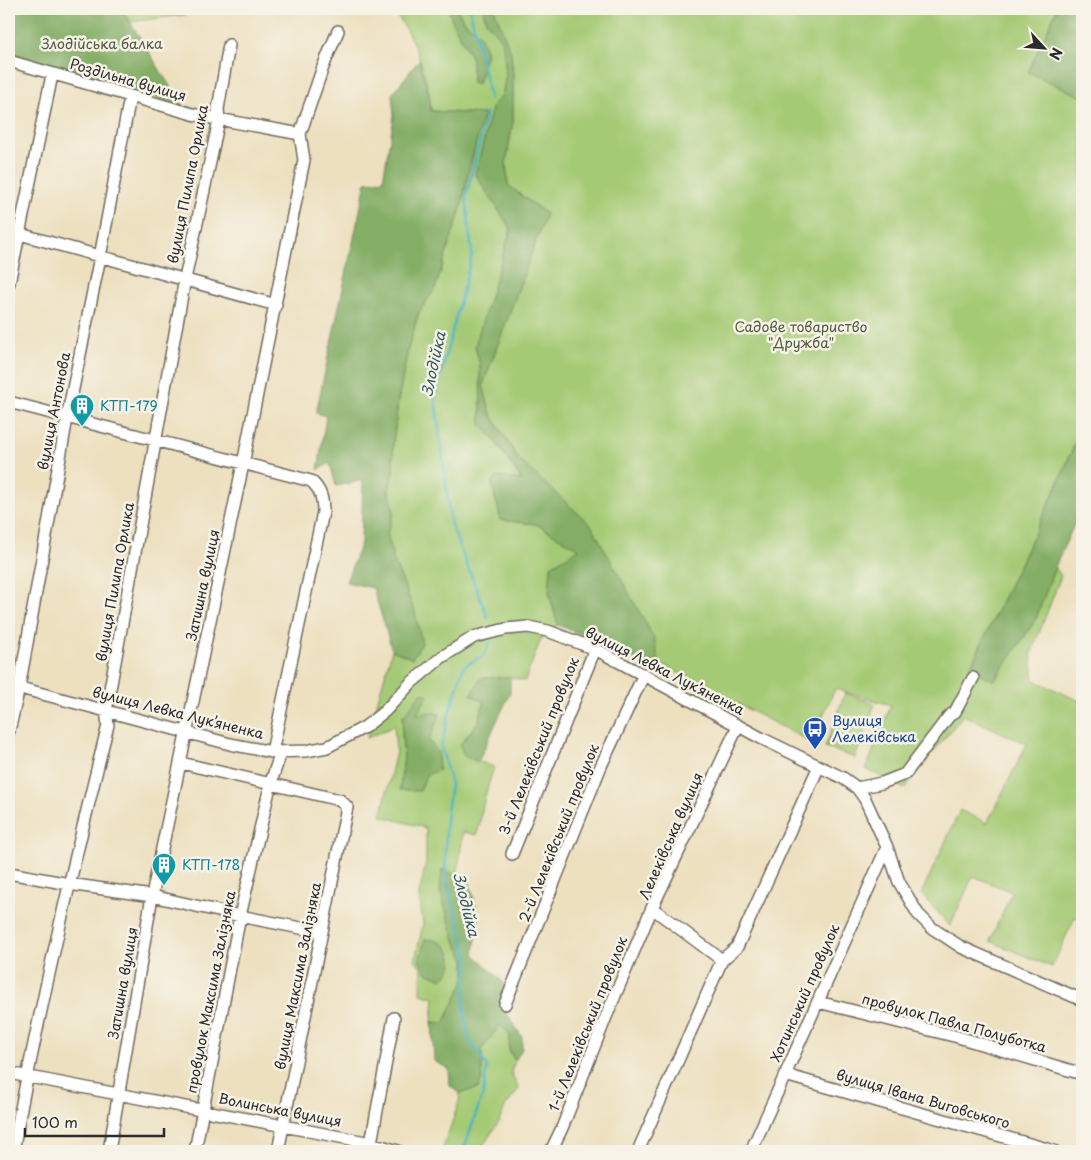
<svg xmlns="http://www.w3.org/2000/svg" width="1091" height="1160" viewBox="0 0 1091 1160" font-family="'Playpen Sans',sans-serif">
  <rect width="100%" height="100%" fill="#f7f3e8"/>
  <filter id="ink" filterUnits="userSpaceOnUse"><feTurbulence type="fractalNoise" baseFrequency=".02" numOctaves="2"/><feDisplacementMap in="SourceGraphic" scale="10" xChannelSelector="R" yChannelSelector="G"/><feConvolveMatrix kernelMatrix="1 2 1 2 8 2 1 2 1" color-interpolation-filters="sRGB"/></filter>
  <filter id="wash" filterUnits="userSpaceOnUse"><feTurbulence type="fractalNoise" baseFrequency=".0096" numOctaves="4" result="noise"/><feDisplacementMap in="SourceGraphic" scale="20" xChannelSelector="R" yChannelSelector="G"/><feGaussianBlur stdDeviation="1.12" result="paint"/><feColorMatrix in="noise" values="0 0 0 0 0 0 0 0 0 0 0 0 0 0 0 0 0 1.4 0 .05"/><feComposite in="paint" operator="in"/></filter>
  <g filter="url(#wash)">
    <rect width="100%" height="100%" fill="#ede0bf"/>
    <path fill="#a5ca74" stroke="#687a50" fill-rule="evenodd" d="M122,9H206L184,15L131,22Z
      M392,9H448L455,27L472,59V82L478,83L479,34L466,23L456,9H483L486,21L503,42L506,76L502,96L493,105L475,174L511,229L475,346L480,365L481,425L493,438L522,481L494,496L499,509L500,520L536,524L580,549L549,592L558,625L541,639L525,681L510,677L471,695L484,702L479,720L460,745L464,756L494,767L485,796L477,835L463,832L457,880L453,874L442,869L455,941L465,959V979L444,1024L432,1022L434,998L421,994L422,968L415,960L423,924L419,895L426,862V828L381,816L396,752L394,726L367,738L392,650L411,658L415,612L394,561L387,533L394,513L389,490L393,474V446L398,401L408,349L419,312L435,289L461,208L483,114L431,111C429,78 413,34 392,9ZM427,696L416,714L429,741L400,789L404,756L402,738L403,717Z
      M494,9H1057L1029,72L1082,97V427L1054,493L969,669L995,680L1035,621L1055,567L1061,576L1031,654L1034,680L1082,702V919L1075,917L1052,967L990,941L1012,892L973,876L950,926L921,894L960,810L987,823L1027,744L963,715L904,789L866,769L891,705L835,689L811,742L659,663L654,638L591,526L518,459L491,414L482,385L546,214L508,185L506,163L513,121V77L511,53Z
      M845,693L875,704L855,758L825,747Z
      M500,1025L510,1035L509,1050L515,1061L511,1072L519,1089L505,1107L499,1122L479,1151H442L459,1102L460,1093L479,1088L482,1078V1049Z"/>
    <path fill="#84ae66" stroke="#586c48" d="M9,9H122L183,107L127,88L9,53Z
      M448,9H456L466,23L479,34L487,52L478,84L472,82V59L455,27Z
      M483,9H494L511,53L513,77V121L506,163L508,185L546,214L483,385L491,414L518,459L591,525L654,638L659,663L646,665L611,646L558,625L549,592L551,566L579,549L536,524L500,520C499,507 494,496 492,483L497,477L522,480L493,438L481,426L480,365L475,346L511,229L475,174L493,105L502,96L506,76L503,42L486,21Z
      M1057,9H1082V97L1028,72Z
      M419,60L430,99L431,111L484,114L468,171L461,208L435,289L419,312L408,349L398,401L393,446V474L389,490L394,513L387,533L394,561L415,612L422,644L412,658L392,650L373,588L346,582L361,543L363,480L336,486L330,463L318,470L326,416L316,413L366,182L383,180L394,116L392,94Z
      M1082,427V507L1055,567L1035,621L994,680L969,670L1054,493Z
      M510,677V693L478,762L464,756L460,745L479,721L484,702L471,695L481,678Z
      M421,693L428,695L417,714L431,712L440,714L429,741L438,751L439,770L426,775L420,791L400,790L404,756L402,738L403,717Z
      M442,869L453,874L457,880L469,881L479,918L474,954L506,985L501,1004L522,1037V1049L515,1061L509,1050L510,1035L500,1025L482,1049V1078L479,1088L460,1093L450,1086L449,1069L434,1061L432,1022L444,1023L465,979V959L455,941L440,891Z
      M425,939C429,940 434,939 437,941C455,947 457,968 442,979L426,972L419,960Z"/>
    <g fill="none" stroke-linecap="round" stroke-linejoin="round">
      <path stroke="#43b2bf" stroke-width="2.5" d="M470,9L490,99
        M487,112L466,197L472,255L435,397L451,525L488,618
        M463,1151L483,1094L487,1067L468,1038L464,1005L468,957L445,876L446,820L451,784L441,747L450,710L464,666L483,656L490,643"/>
    </g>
  </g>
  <g filter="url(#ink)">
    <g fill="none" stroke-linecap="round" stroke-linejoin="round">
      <defs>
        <path id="minor" d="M9,61L196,115L300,134
          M9,231L276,305
          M9,283L52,75
          M9,402L311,481C321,490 323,499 323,512L272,752
          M9,685L230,744L272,752L306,751L327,747L365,727L385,711L411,683L442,657L474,637L506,629L528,627L548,631L595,649L761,738L843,778L857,788L865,799L887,847L899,882L918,914L932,928L961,947L1082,1000
          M9,731L19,688L67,418L100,257L130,97
          M181,763L340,800L347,807L278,1151
          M857,788L882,783L905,774L949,716L955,712L973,678
          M512,854L595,649
          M9,873L69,884L152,896L240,916L321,932
          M722,960L737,947L819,766
          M818,1002L958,1037L1082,1074
          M505,1004L601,766L644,674
          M9,1073L371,1143L398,1151
          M785,1075L1054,1151
          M13,1151C39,1008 73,866 108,725L106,711L185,279L219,120L218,109L229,45
          M109,1151L152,896L243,464L304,160L300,134L323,67L338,31
          M195,1151L240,916L271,782L281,752
          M366,1151L371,1143L394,1018
          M551,1151L562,1128L606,1017L652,908
          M638,1151L722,960L652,908L738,726
          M751,1151L887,847"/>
      </defs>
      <use href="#minor" stroke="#6f6a5f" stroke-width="14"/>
      <use href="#minor" stroke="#fff" stroke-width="11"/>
    </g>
  </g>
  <defs>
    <symbol id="building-pin" viewBox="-11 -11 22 30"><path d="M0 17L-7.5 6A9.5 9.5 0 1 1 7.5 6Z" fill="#0f9aa8" stroke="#f7f3e8"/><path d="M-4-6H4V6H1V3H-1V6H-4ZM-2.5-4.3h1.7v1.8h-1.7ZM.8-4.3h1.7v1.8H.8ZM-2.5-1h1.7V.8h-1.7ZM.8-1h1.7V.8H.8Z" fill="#fff"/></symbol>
    <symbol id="bus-pin" viewBox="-11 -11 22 30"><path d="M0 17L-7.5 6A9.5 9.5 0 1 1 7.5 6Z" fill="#1a4fb4" stroke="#f7f3e8"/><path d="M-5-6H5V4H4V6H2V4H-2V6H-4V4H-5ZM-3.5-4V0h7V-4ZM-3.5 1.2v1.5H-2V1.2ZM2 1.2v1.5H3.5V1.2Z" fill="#fff"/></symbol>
  </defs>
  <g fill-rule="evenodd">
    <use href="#building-pin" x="68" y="392" width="28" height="38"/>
    <use href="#bus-pin" x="801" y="715" width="28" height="38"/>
    <use href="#building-pin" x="150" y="851" width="28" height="38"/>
  </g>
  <g text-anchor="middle" stroke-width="5" stroke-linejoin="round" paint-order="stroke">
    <g font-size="14" fill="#505b41" stroke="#f7f3e8">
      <text x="102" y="49">Злодійська балка</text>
      <text x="801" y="332">Садове товариство<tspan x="801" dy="16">"Дружба"</tspan></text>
    </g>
    <g font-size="14" fill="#2b2b2b" stroke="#f7f3e8">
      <text transform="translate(128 80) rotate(16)" y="5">Роздільна вулиця</text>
      <text transform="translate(188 184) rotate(-79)" y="5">вулиця Пилипа Орлика</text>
      <text transform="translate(54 411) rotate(-79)" y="5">вулиця Антонова</text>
      <text transform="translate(115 582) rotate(-80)" y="5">вулиця Пилипа Орлика</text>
      <text transform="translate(203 585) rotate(-78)" y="5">Затишна вулиця</text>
      <text transform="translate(665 671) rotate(27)" y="5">вулиця Левка Лукʼяненка</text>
      <text transform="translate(178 713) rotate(14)" y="5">вулиця Левка Лукʼяненка</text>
      <text transform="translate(539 746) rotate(-68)" y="5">3-й Лелеківський провулок</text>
      <text transform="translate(559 833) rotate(-68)" y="5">2-й Лелеківський провулок</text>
      <text transform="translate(671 836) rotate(-66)" y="5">Лелеківська вулиця</text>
      <text transform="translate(298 976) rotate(-79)" y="5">вулиця Максима Залізняка</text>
      <text transform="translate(123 983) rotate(-80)" y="5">Затишна вулиця</text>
      <text transform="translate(211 992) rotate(-79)" y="5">провулок Максима Залізняка</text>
      <text transform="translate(805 993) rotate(-66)" y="5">Хотинський провулок</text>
      <text transform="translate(954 1023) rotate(15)" y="5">провулок Павла Полуботка</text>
      <text transform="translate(588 1024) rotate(-68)" y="5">1-й Лелеківський провулок</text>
      <text transform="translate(923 1099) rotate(16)" y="5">вулиця Івана Виговського</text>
      <text transform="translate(280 1110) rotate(11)" y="5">Волинська вулиця</text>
    </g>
    <g font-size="14" fill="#0d838f" stroke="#f7f3e8" text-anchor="start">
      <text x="100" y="411">КТП-179</text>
      <text x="182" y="870">КТП-178</text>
    </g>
    <g font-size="14" fill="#164399" stroke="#f7f3e8" text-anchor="start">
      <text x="832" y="726">Вулиця<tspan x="832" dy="16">Лелеківська</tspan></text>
    </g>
    <g font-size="15" font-style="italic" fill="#335a5f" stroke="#f7f3e8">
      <text transform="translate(434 364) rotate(-78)" y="5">Злодійка</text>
      <text transform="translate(466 905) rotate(76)" y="5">Злодійка</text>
    </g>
  </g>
  <rect width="1091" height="1160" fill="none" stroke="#f7f3e8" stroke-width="30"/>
  <g transform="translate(1044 48) rotate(116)" stroke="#f7f3e8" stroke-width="4" paint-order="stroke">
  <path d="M0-4L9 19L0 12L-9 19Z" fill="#2b2b2b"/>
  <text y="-8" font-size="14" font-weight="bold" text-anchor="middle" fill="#2b2b2b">N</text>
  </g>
  <path d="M25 1128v8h139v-8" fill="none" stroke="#2b2b2b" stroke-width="2.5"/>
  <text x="32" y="1128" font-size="15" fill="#2b2b2b" stroke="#f7f3e8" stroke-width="4" paint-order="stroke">100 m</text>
</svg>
